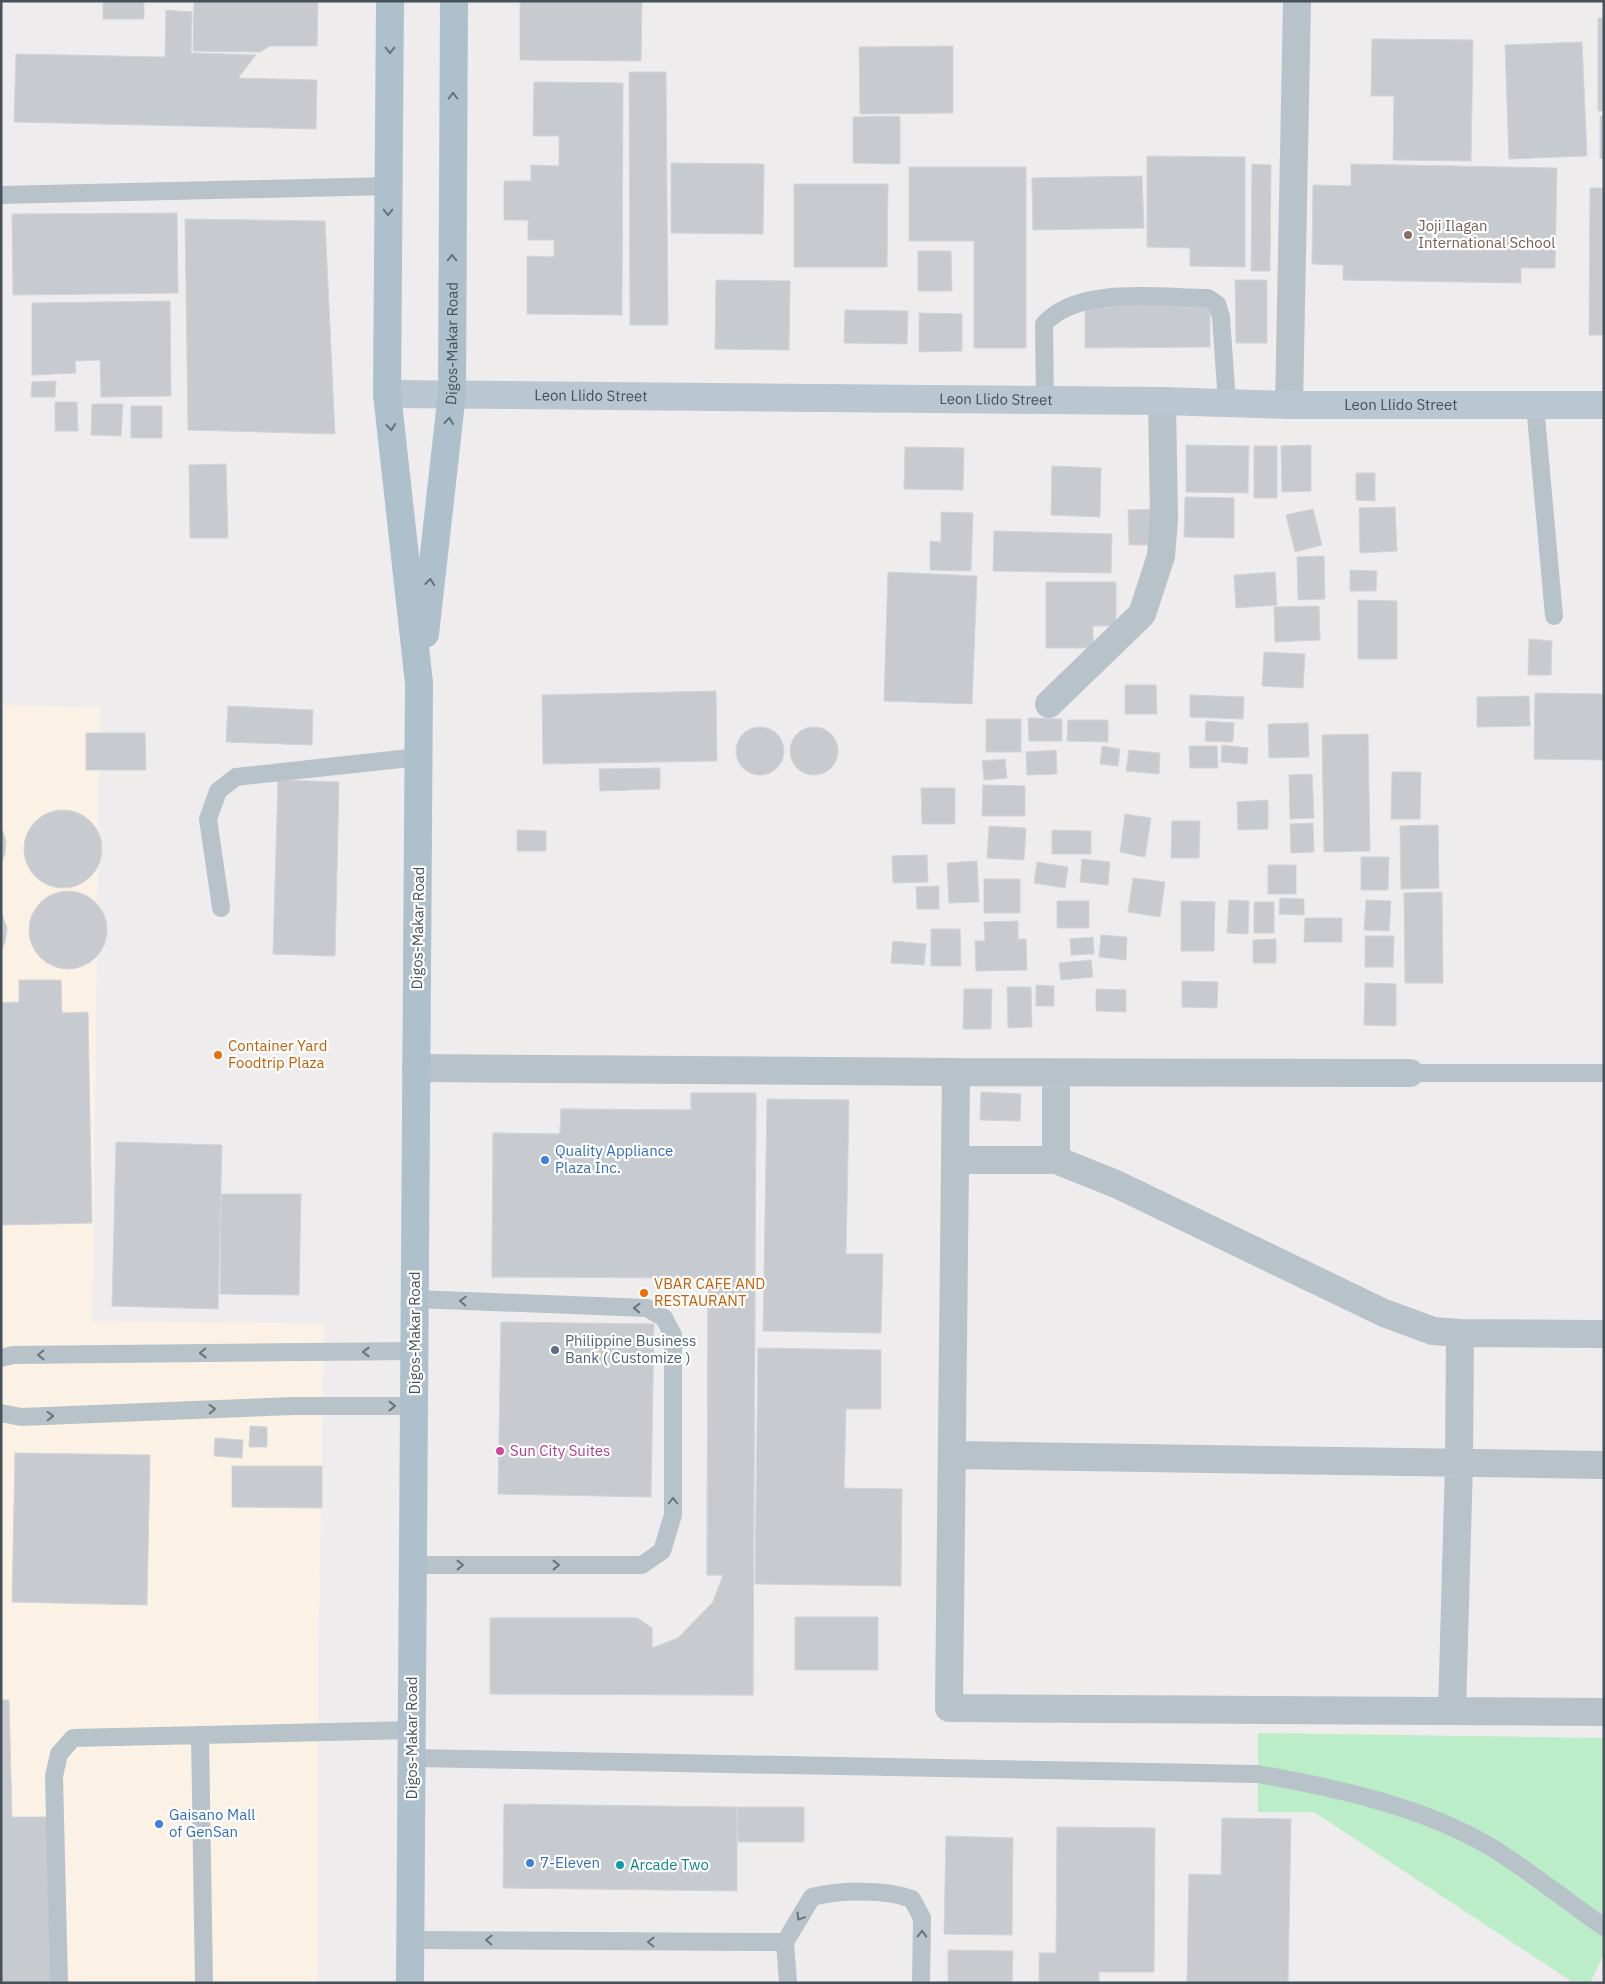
<svg xmlns="http://www.w3.org/2000/svg" width="1605" height="1984" viewBox="0 0 1605 1984" font-family="'IBM Plex Sans',sans-serif">
  <rect width="100%" height="100%" fill="#efeced"/>
  <path fill="#fbf2e5" d="M1,705L100,707L92,1321L324,1324L318,1666L317,1983H1Z"/>
  <path fill="#bbedc9" d="M1258,1733L1604,1738V1954L1590,1983H1574L1314,1812H1258Z"/>
  <path fill="#c7cacf" stroke="#d1d4d8" d="M103,1H144V19H103Z
    M194,1H318L317,46H270L260,52L193,51Z
    M520,1H642L641,61L520,60Z
    M166,10L192,12L191,53L256,55L238,78L317,80L316,129L14,122L16,54L165,57Z
    M1598,18H1604V111H1598Z
    M1372,39L1473,40L1471,161L1393,160L1394,96H1371Z
    M1582,42L1587,156L1509,159L1505,45Z
    M953,46V113L860,114L859,47Z
    M629,72H666L668,325H630Z
    M534,82L623,83L622,315L527,314V256L554,257V240H528V220H504V181H531V165L559,166V136H533Z
    M900,116V164L853,163V117Z
    M1600,116H1604V159L1600,158Z
    M1147,156L1245,157V267L1190,266V248L1147,247Z
    M671,163L764,164L763,234L671,233Z
    M1252,164L1271,165L1270,271H1251Z
    M1351,164L1557,168L1555,268H1521V283L1343,280V265L1312,264L1313,185L1351,186Z
    M909,167H1026V348H974V241H909Z
    M1142,176L1144,228L1033,230L1032,178Z
    M794,184H888L887,267H794Z
    M1590,188H1604V335H1589Z
    M177,213L178,293L13,295L12,214Z
    M185,219L325,221L335,434L188,430Z
    M918,251H951L952,291H918Z
    M716,280L790,281L789,350L715,349Z
    M1235,280H1267V343H1236Z
    M170,301L171,396L101,397L100,360L75,361L76,373L32,375V303Z
    M1210,304V347L1085,348V305Z
    M845,310L908,311L907,344L844,343Z
    M919,313L962,314V351L919,352Z
    M56,381L55,397H31L32,382Z
    M55,402H77L78,431H55Z
    M92,404H123L121,436L91,435Z
    M131,406H162V438H131Z
    M1186,445L1249,446L1248,493L1186,492Z
    M1311,445V491L1282,492L1281,446Z
    M1254,446H1277V498H1254Z
    M905,447L964,448L963,490L904,489Z
    M226,464L228,538H190L189,465Z
    M1052,466L1101,468L1100,517L1051,515Z
    M1356,473H1375V501L1356,500Z
    M1185,497L1234,498V538L1184,537Z
    M1395,507L1397,551L1360,553L1359,508Z
    M1158,509L1159,545H1129L1128,510Z
    M1313,509L1322,545L1295,552L1286,515Z
    M941,512L973,513L971,571L930,570V541L941,542Z
    M994,531L1112,534L1111,573L993,571Z
    M1324,556L1325,599L1298,600L1297,557Z
    M1350,570L1377,571L1376,591H1350Z
    M888,572L977,576L972,704L884,701Z
    M1275,572L1277,605L1236,608L1234,575Z
    M1046,582H1116V626H1093V648H1046Z
    M1358,600L1397,601V659H1358Z
    M1319,606L1320,640L1275,642L1274,607Z
    M1529,639L1552,641L1551,675H1528Z
    M1264,652L1305,654L1303,688L1262,686Z
    M1125,685H1156L1157,714H1125Z
    M716,691L717,761L543,764L542,695Z
    M1535,693L1604,694V760L1534,759Z
    M1190,695L1244,697L1243,719L1190,717Z
    M1529,696L1530,726L1477,727V697Z
    M228,706L313,710L312,745L226,742Z
    M1028,718L1062,719V741H1029Z
    M986,719H1021V752H986Z
    M1068,720H1108V742L1067,741Z
    M1206,721L1234,723L1233,742L1205,741Z
    M1308,723L1309,757L1269,758L1268,724Z
    M790 751a24 24 0 1 1 48 0a24 24 0 1 1-48 0Z
    M736 751a24 24 0 1 1 48 0a24 24 0 1 1-48 0Z
    M86,733H145L146,770H86Z
    M1368,734L1370,851L1324,852L1322,735Z
    M1222,745L1248,748L1247,764L1221,762Z
    M1102,746L1120,749L1118,766L1100,764Z
    M1189,746H1217L1218,768H1190Z
    M1056,750L1057,774L1027,775L1026,752Z
    M1129,750L1160,753L1159,774L1126,771Z
    M1005,759L1007,778L984,780L982,761Z
    M660,768V789L600,791L599,769Z
    M1392,772H1421L1420,819H1391Z
    M1312,774L1314,818L1290,819L1289,775Z
    M278,780L339,782L335,956L273,954Z
    M983,785L1025,786V816H982Z
    M921,788H955V824H922Z
    M1268,800V829L1238,830L1237,802Z
    M24 849a39 39 0 1 1 78 0a39 39 0 1 1-78 0Z
    M1125,814L1151,818L1145,857L1120,852Z
    M1172,821H1200L1199,858H1171Z
    M1313,823L1314,852L1291,853L1290,824Z
    M1438,825L1439,888L1401,889L1400,826Z
    M1,826L6,841L5,854L1,863Z
    M989,826L1026,828L1024,860L987,858Z
    M517,830L546,831V851H517Z
    M1052,830L1091,831V854H1052Z
    M927,855L928,882L893,883L892,856Z
    M1361,857H1389L1388,890H1361Z
    M1082,859L1110,862L1108,885L1080,882Z
    M977,861L979,902L949,903L947,863Z
    M1037,862L1068,867L1065,888L1034,883Z
    M1268,865H1296V894H1268Z
    M1133,878L1165,882L1160,917L1128,912Z
    M984,879H1020V913H984Z
    M939,886V909H917L916,887Z
    M29 930a39 39 0 1 1 78 0a39 39 0 1 1-78 0Z
    M1442,892L1443,983H1405L1404,893Z
    M1280,898L1304,899V915L1279,914Z
    M1229,900L1249,901L1248,934L1227,933Z
    M1366,900L1391,901L1389,931L1364,930Z
    M1057,901H1089V928H1057Z
    M1181,901L1215,902L1214,951H1181Z
    M1254,902H1274V933H1254Z
    M1,912L7,928L5,942L1,951Z
    M1305,918H1342V942H1304Z
    M1018,921V939H1026L1027,970L976,971L975,941H985L984,922Z
    M931,929H960L961,966H931Z
    M1101,935L1127,937L1126,960L1099,957Z
    M1365,936H1394L1393,967H1365Z
    M1093,937L1094,954L1071,955L1070,939Z
    M1276,939V963H1253V940Z
    M893,941L926,944L924,965L891,963Z
    M1091,960L1093,977L1061,980L1059,963Z
    M19,980H61L62,1013L88,1012L92,1223L1,1225V1003L19,1002Z
    M1182,981L1218,982L1217,1008L1182,1007Z
    M1365,983L1396,984V1026L1364,1025Z
    M1036,985L1054,986V1006H1036Z
    M1007,987H1031L1032,1027L1008,1028Z
    M964,989H992L991,1029H963Z
    M1096,989L1126,990V1012L1096,1011Z
    M981,1092L1021,1094L1020,1121L980,1120Z
    M691,1093H756L753,1695L490,1694V1618H637L652,1628V1648L678,1638L713,1602L723,1575H707L708,1278L492,1277L493,1133L560,1134L561,1109L691,1110Z
    M691,1093H756L753,1695L490,1694V1618H637L652,1628V1648L678,1638L713,1602L723,1575H707L708,1278L492,1277L493,1133L560,1134L561,1109L691,1110Z
    M767,1099L849,1100L846,1254H883L881,1333L763,1331Z
    M116,1142L222,1145L218,1309L112,1306Z
    M221,1194H301L299,1295L220,1294Z
    M501,1322L654,1324L651,1497L498,1494Z
    M758,1348L881,1350V1409H846L844,1488L902,1489L901,1586L755,1584Z
    M250,1426L267,1427V1447H249Z
    M215,1438L243,1440L242,1458L214,1456Z
    M15,1453L150,1455L147,1605L12,1602Z
    M232,1466H322V1508L232,1507Z
    M795,1617H878V1670H795Z
    M1,1700H9L12,1817H51L54,1983H1Z
    M504,1804L737,1807V1891L503,1888Z
    M737,1807H804V1842H738Z
    M1222,1818L1291,1819L1288,1983H1187L1189,1874L1221,1875Z
    M1057,1827L1155,1828L1154,1972H1099V1983H1039V1953H1056Z
    M946,1836L1013,1838L1012,1935L944,1934Z
    M948,1950L1013,1951L1012,1983H948Z"/>
  <g fill="none" stroke-linecap="round" stroke-linejoin="round">
    <path stroke="#b8c3c9" stroke-width="18" d="M1,195L389,186
      M1045,400L1044,324C1079,285 1160,298 1208,298L1217,304L1221,317L1227,403
      M1535,405L1554,616
      M221,908L208,819L218,791L236,777L419,757
      M1410,1073H1604
      M1,1358L13,1355L415,1351
      M1,1413L21,1417L292,1406H414
      M413,1565H642L662,1551L673,1515V1335L664,1318L647,1308L415,1299
      M200,1735L204,1983
      M412,1758L1258,1774C1335,1788 1421,1806 1489,1846C1529,1870 1566,1901 1604,1927
      M410,1940L785,1942L812,1897C840,1890 885,1889 912,1899L922,1918L921,1983
      M785,1942L788,1983
      M59,1983L54,1776L59,1754L73,1738L412,1730"/>
    <path stroke="#b8c3c9" stroke-width="28" d="M1289,405L1297,1
      M1049,704L1142,614L1161,556L1164,519L1162,401
      M416,1068L956,1072L1410,1073
      M956,1072L949,1708L1604,1712
      M956,1160H1056L1116,1184L1384,1313L1433,1331L1460,1333L1604,1334
      M1056,1160V1073
      M952,1455L1604,1465
      M1452,1711L1459,1463L1460,1333"/>
    <path stroke="#bac7d0" stroke-width="28" id="s1" d="M387,394L1162,401L1289,405H1604"/>
    <g stroke="#adc0cb" stroke-width="28">
      <path d="M390,1L387,394L419,683L410,1983"/>
      <path id="s2" d="M425,634L452,393L454,1"/>
    </g>
  </g>
  <defs><path id="oneway-chevron" d="M-2-3.5L2.5 0L-2 3.5" fill="none" stroke-width="1.6" stroke-linecap="round" stroke-linejoin="round" transform="scale(1.25)"/></defs>
  <g stroke="#65737b">
    <use href="#oneway-chevron" transform="translate(390 50) rotate(90)"/>
    <use href="#oneway-chevron" transform="translate(453 96) rotate(-90)"/>
    <use href="#oneway-chevron" transform="translate(388 212) rotate(90)"/>
    <use href="#oneway-chevron" transform="translate(452 258) rotate(-90)"/>
    <use href="#oneway-chevron" transform="translate(449 421) rotate(-84)"/>
    <use href="#oneway-chevron" transform="translate(391 427) rotate(84)"/>
    <use href="#oneway-chevron" transform="translate(430 582) rotate(-84)"/>
  </g>
  <g stroke="#68747b">
    <use href="#oneway-chevron" transform="translate(463 1301) rotate(-177)"/>
    <use href="#oneway-chevron" transform="translate(637 1308) rotate(-178)"/>
    <use href="#oneway-chevron" transform="translate(366 1352) rotate(180)"/>
    <use href="#oneway-chevron" transform="translate(203 1353) rotate(179)"/>
    <use href="#oneway-chevron" transform="translate(41 1355) rotate(179)"/>
    <use href="#oneway-chevron" transform="translate(392 1406)"/>
    <use href="#oneway-chevron" transform="translate(212 1409) rotate(-2)"/>
    <use href="#oneway-chevron" transform="translate(50 1416) rotate(-2)"/>
    <use href="#oneway-chevron" transform="translate(673 1501) rotate(-90)"/>
    <use href="#oneway-chevron" transform="translate(460 1565)"/>
    <use href="#oneway-chevron" transform="translate(556 1565)"/>
    <use href="#oneway-chevron" transform="translate(800 1917) rotate(121)"/>
    <use href="#oneway-chevron" transform="translate(922 1934) rotate(-89)"/>
    <use href="#oneway-chevron" transform="translate(489 1940) rotate(-179)"/>
    <use href="#oneway-chevron" transform="translate(651 1942) rotate(-179)"/>
  </g>
  <circle fill="#8d6e63" stroke="#fff" stroke-width="2" cx="1408" cy="235" r="5"/>
  <g fill="#e8710a" stroke="#fff" stroke-width="2">
    <circle cx="218" cy="1055" r="5"/>
    <circle cx="644" cy="1293" r="5"/>
  </g>
  <g fill="#3f7fe0" stroke="#fff" stroke-width="2">
    <circle cx="545" cy="1160" r="5"/>
    <circle cx="159" cy="1824" r="5"/>
    <circle cx="530" cy="1863" r="5"/>
  </g>
  <circle fill="#5c6f8a" stroke="#fff" stroke-width="2" cx="555" cy="1350" r="5"/>
  <circle fill="#d1479c" stroke="#fff" stroke-width="2" cx="500" cy="1451" r="5"/>
  <circle fill="#0f9aa8" stroke="#fff" stroke-width="2" cx="620" cy="1865" r="5"/>
  <g text-anchor="middle" stroke-width="4.5" stroke-linejoin="round" paint-order="stroke">
    <g font-size="15" fill="#785e54" stroke="#fff" text-anchor="start">
      <text x="1418" y="231">Joji Ilagan<tspan x="1418" dy="17">International School</tspan></text>
    </g>
    <g font-size="15" fill="#465259" stroke="#fff">
      <text dy="5" stroke="none"><textPath href="#s2" startOffset="292">Digos-Makar Road</textPath></text>
      <text dy="5" stroke="none"><textPath href="#s1" startOffset="204">Leon Llido Street</textPath></text>
      <text dy="5" stroke="none"><textPath href="#s1" startOffset="609">Leon Llido Street</textPath></text>
      <text dy="5" stroke="none"><textPath href="#s1" startOffset="1014">Leon Llido Street</textPath></text>
      <text transform="translate(418 928) rotate(-89)" y="5">Digos-Makar Road</text>
      <text transform="translate(415 1333) rotate(-90)" y="5">Digos-Makar Road</text>
      <text transform="translate(412 1738) rotate(-90)" y="5">Digos-Makar Road</text>
    </g>
    <g font-size="15" fill="#c56008" stroke="#fff" text-anchor="start">
      <text x="228" y="1051">Container Yard<tspan x="228" dy="17">Foodtrip Plaza</tspan></text>
      <text x="654" y="1289">VBAR CAFE AND<tspan x="654" dy="17">RESTAURANT</tspan></text>
    </g>
    <g font-size="15" fill="#366cbe" stroke="#fff" text-anchor="start">
      <text x="555" y="1156">Quality Appliance<tspan x="555" dy="17">Plaza Inc.</tspan></text>
      <text x="169" y="1820">Gaisano Mall<tspan x="169" dy="17">of GenSan</tspan></text>
      <text x="540" y="1868">7-Eleven</text>
    </g>
    <g font-size="15" fill="#4e5e75" stroke="#fff" text-anchor="start">
      <text x="565" y="1346">Philippine Business<tspan x="565" dy="17">Bank ( Customize )</tspan></text>
    </g>
    <g font-size="15" fill="#b23c85" stroke="#fff" text-anchor="start">
      <text x="510" y="1456">Sun City Suites</text>
    </g>
    <g font-size="15" fill="#0d838f" stroke="#fff" text-anchor="start">
      <text x="630" y="1870">Arcade Two</text>
    </g>
  </g>
  <rect width="1605" height="1984" fill="none" stroke="#465259" stroke-width="5"/>
</svg>
